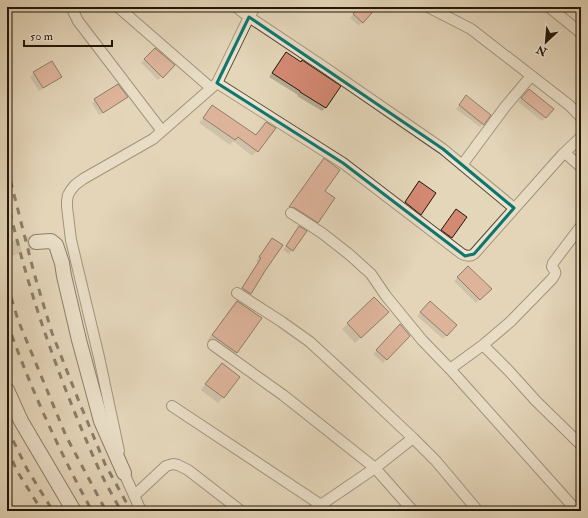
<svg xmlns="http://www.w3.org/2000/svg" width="588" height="518" viewBox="0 0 588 518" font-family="'IM FELL Double Pica',serif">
  <rect width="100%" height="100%" fill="#e4d6b9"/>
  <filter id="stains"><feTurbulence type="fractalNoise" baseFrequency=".005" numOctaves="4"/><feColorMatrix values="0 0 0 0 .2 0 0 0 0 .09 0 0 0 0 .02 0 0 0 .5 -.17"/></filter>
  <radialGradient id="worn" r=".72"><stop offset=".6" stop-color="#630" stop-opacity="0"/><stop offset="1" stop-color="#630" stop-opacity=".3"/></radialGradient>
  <path fill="#0003" d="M359,7H376L359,26L350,18Z
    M155,49L174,65L158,80L141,63Z
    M286,53L339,87L325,108L322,111L297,96L298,95L269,77L282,57Z
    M34,73L60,77L57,80L39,91L30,77Z
    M525,94L546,117L542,121L518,102Z
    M126,97L123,100L99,115L92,103L95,100Z
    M463,100L483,124L480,127L456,109Z
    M212,106L257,151L252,156L233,141L230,145L199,123L208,111Z
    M320,163L324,192L318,222L314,226L287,210Z
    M419,182L421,214L417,218L402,206L415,186Z
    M456,210L465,218L448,241L438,234Z
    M299,227L292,250L289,254L283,250L296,231Z
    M269,243L264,271L250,294L246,297L239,292L258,262L256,261Z
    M468,267L490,289L476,303L454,281Z
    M374,299L388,312L355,343L342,329Z
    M237,302L236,352L231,358L207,341L231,308Z
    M427,306L455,325L443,339L417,316Z
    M400,326L409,336L383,363L373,354Z
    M222,364L223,397L218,403L201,390L216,369Z"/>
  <path fill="#d48973" stroke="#221607" d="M358,7H377L363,23L353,14Z
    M155,48L175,65L163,78L144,59Z
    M286,52L301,62L302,60L341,86L326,108L300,92V91L272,73Z
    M52,61L62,77L43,88L33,72Z
    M118,84L128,97L103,113L94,99Z
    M529,89L554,109L546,118L521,98Z
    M466,95L491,115L484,125L459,105Z
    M212,105L256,135L266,122L276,128L258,152L238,137L235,140L203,118Z
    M324,158L340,170L325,191L335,198L318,223L295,208L289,207Z
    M419,181L436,193L421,215L405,202Z
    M456,209L467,217L452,238L441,230Z
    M299,226L307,231L293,251L286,246Z
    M272,238L283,245L265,271L251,294L242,288L261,258L259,257Z
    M468,266L492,289L480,300L457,277Z
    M374,297L389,312L361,338L347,323Z
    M237,301L262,318L237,353L212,335Z
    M430,301L457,325L447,336L420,312Z
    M400,324L410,336L387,360L376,350Z
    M222,363L240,377L224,398L205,384Z"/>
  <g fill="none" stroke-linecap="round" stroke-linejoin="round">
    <path stroke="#bdb095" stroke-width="14" stroke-dasharray="14 7" stroke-linecap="butt" d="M7,250L36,242"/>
    <defs>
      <path id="street" d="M73,7V11L78,21L162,131
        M118,7L211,88
        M236,7L249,17L324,67L443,149L514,208
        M428,7L471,29L569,105L581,117
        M549,7L581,33
        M217,83L343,163L462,254C466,256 470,257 474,254L562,155L581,137
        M565,153L581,167
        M462,165L505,107L531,76
        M291,213L322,233L350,255L371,274L386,296L422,340L450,369L577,511
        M237,293L282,322L310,342L362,390L413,438L436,461L478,511
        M213,345L283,395L375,468L413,511
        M483,345L509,371L536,401L581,445
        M450,369L483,345L510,322L552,279C556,273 557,273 552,267L553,263L581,226
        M172,406L321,505
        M119,451L99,357L71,240L67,207V201L68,195L71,190L75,185L83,179L153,139L217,83L249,17L255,7
        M122,467L124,473L141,511
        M134,496L166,466L173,464L178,465L188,470L241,511
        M312,511L375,468L413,438"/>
      <path id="secondary" d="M36,242L51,241L56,245L62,263L64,276L79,340L101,421L124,473
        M7,390L21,421L74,511"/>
    </defs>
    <use href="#street" stroke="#524634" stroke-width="12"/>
    <use href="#secondary" stroke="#221607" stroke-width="16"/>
    <use href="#street" stroke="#ede4d2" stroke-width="10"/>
    <use href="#secondary" stroke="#ede4d2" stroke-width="14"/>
    <path stroke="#221607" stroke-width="3" stroke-dasharray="7 7" stroke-linecap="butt" d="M7,167L34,273L52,333L78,399L105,464L131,511
      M7,198C27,290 59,379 97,465C104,481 113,496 121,511
      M7,284L18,320L66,436L106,511
      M7,322C30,387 59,451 92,511
      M7,428L27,469L53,511
      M7,448L17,471L42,511
      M7,499L14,511"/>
  </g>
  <path d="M0 0H588V518H0ZM249,17L443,149L514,208L474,254L465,256L343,163L217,83Z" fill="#e4d6b9" fill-opacity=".55" fill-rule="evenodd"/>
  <path fill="none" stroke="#0f766e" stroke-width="3" stroke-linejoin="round" d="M249,17L443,149L514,208L474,254L465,256L343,163L217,83Z"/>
  <rect width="588" height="518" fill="none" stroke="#e4d6b9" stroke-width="24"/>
  <rect x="8" y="8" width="572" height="502" fill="none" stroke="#221607" stroke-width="2"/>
  <rect x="12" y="12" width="564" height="494" fill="none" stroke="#221607"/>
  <g transform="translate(546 42) rotate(206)" stroke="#ede4d2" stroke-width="3" paint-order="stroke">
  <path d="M0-3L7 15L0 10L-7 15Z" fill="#221607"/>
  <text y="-6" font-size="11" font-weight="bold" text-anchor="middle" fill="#221607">N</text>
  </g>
  <path d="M24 40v6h88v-6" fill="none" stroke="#221607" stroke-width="2"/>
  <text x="30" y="40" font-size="12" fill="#221607" stroke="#ede4d2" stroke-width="3" paint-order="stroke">50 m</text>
  <rect width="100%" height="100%" filter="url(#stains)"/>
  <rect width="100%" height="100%" fill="url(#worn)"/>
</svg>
